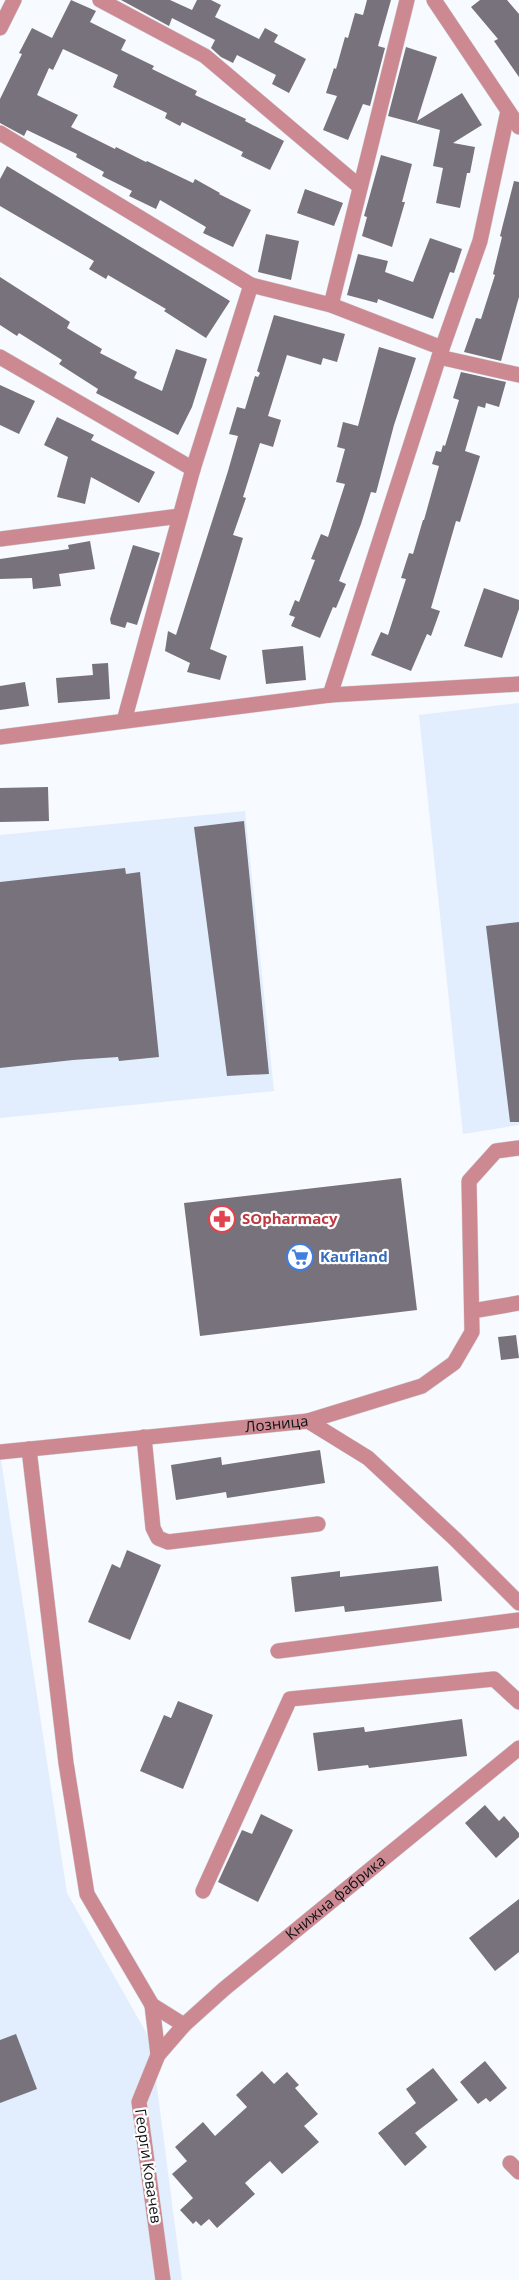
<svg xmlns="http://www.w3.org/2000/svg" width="519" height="2280" viewBox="0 0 519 2280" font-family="'Open Sans',sans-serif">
  <rect width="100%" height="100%" fill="#f7fafe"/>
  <path fill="#e2eefd" d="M519,703V1125L463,1134L419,715Z
    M245,811L274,1091L0,1118V835Z
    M0,1453L67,1893L151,2041L182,2280H0Z"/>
  <path fill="#77727b" d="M71,0L96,11L90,22L126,40L121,50L154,66L152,69L197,91L195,95L246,119L245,121L284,141L270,170L241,156L243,152L182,122L180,126L165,118L167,113L113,87L118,75L63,49L53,70L49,68L37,95L78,115L71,127L115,149L116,147L146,162L147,161L193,183L195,179L220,193L219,194L251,210L233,247L203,233L206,227L160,200L156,209L129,196L132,191L102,176L104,172L76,157L77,154L27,130L24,136L0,123V99L22,54L19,53L32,28L52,38Z
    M121,0H170L192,10L197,0H211L221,5L215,17L259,39L265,28L278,35L274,42L306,59L289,93L272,84L276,75L237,55L233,63L221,57L211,48L215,40L172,18L169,26Z
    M367,0H391L378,46L385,48L370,106L363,104L348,140L323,130L337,96L326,93L334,68L336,69L345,37L348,38L355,13L363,15Z
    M480,0H507L519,14V77L494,41L498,39L471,7Z
    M406,47L437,57L417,121L462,93L482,125L453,143L475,147L470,173H467L460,208L436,203L443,168L433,166L440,130L388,116Z
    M381,155L412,164L402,202H405L392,247L362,236L367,217L364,216Z
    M7,166L230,301L206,338L164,311L166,309L108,275L106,279L89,269L94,261L0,206V179Z
    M514,181L519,182V297L501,361L464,352L476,318L481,319L495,275L493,274L502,237L500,236Z
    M305,189L343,203L334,226L297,213Z
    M266,234L299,241L291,280L258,272Z
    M430,238L462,249L454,273L450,272L433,319L378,299L377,303L347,295L358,254L388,261L385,272L413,282Z
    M0,277L70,322L67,328L102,349L100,353L137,372L134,378L162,391L176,349L207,359L192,407L178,435L96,393L98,389L59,364L62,360L19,333L17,336L0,325Z
    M274,315L345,334L337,362L323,358L321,365L287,355L268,416L281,420L273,447L260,443L243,497L246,498L233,535L243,538L210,649L227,656L220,680L187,672L190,663L165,651L168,631L176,635L228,471L238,436L229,434L237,407L245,409L255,376L258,377L260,373L257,371Z
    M379,347L416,358L394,425L376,493L371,492L361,524L339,581L346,584L336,608L333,607L320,638L291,626L295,617L289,615L295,600L299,602L315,560L311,559L321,534L328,537L345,484L336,482L345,449L337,447L343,422L358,426Z
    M461,372L506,382L499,407L486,403L485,408L478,406L465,451L480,456L460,522L456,521L431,608L440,611L431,636L427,634L411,671L371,655L381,632L388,635L406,579L401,578L409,553L413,554L423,520H424L439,466L432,464L436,451L441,452L443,445L445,446L459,400L453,398Z
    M0,385L35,401L19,434L0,425Z
    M57,417L94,435L91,440L155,472L139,503L91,477L85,504L57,497L68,457L44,445Z
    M90,541L95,569L59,574L61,586L33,589L32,578L0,579V559L69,549L68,545Z
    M133,545L160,553L137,625L127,622L125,628L111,624L110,619Z
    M484,588L519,600V609L502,658L464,646Z
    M303,646L306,680L266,684L262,650Z
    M108,663L110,699L58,703L56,678L93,675L92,664Z
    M25,682L29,706L0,710V686Z
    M48,787L49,821L0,822V788Z
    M244,821L269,1074L227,1076L194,827Z
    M125,868L126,874L140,872L159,1057L119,1061L118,1057L73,1060L0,1068V882Z
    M519,922V1122H510L486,926Z
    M401,1178L417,1310L200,1336L184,1203Z
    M516,1335L519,1358L501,1360L498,1337Z
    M320,1450L325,1483L227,1498L226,1492L176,1500L171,1465L221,1457L222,1465Z
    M127,1550L161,1565L130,1640L88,1622L112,1564L120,1568Z
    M438,1566L442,1601L345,1612L344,1606L295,1612L291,1577L340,1571V1577Z
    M178,1701L213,1715L183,1789L140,1771L164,1715L171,1718Z
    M462,1719L467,1756L369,1768L368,1765L318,1771L313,1733L364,1727L365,1732Z
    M485,1805L499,1821L504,1816L519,1833V1837L496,1858L465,1823Z
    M261,1814L293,1830L258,1902L218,1882L242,1830L252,1834Z
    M519,1899V1952L495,1971L469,1938Z
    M16,2034L37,2089L0,2103V2040Z
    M485,2061L507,2088L490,2102L486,2098L478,2104L460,2082Z
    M433,2068L458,2100L415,2133L427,2147L405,2166L378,2133L416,2103L406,2089Z
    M262,2071L274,2084L287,2072L299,2085L295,2088L318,2114L304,2126L319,2142L282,2174L270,2161L245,2183L255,2194L217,2228L209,2219L201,2226L196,2221L193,2224L180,2210L193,2198L172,2174L187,2161L175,2147L203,2122L215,2136L247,2107L236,2095Z"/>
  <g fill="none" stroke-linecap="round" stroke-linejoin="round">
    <defs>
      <g id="minor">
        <path d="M100,0L205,56L360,187"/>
        <path d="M434,0L519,127"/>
        <path d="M0,28L14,0"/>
        <path d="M0,133L251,285L331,305L442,348"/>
        <path d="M331,305L407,0"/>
        <path d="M0,357L193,469"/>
        <path d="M439,357L519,375"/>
        <path d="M0,539L180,516"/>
        <path d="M330,695L439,357L480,241L508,111"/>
        <path d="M124,721L193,469L251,285"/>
        <path d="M0,737L330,695L519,684"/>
        <path d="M472,1311L519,1303"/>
        <path d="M308,1421L422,1386L454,1363L472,1332L469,1181L496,1151L519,1148"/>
        <path d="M144,1437L153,1528L158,1538L168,1542L318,1524"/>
        <path d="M29,1449L66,1763L87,1894L152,2005L184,2025"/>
        <path id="s1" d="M0,1452L308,1421L368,1458L455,1539L519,1603"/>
        <path d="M278,1651L519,1620"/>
        <path d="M203,1891L290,1699L494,1679L519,1702"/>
        <path d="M152,2005L158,2055"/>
        <path d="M510,2163L519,2172"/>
        <path id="s2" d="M163,2280L139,2102L158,2055L184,2025L224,1989L519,1748"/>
      </g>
    </defs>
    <use href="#minor" stroke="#d2d5d9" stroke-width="16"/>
    <use href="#minor" stroke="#cc8992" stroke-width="15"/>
  </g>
  <defs>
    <symbol id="pharmacy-ring" viewBox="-11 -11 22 22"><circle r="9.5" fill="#fff" stroke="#e0444e" stroke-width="1.5"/><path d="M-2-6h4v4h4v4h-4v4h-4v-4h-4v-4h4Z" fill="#e0444e"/></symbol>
    <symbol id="supermarket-ring" viewBox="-11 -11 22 22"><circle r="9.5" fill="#fff" stroke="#3f7fe0" stroke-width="1.5"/><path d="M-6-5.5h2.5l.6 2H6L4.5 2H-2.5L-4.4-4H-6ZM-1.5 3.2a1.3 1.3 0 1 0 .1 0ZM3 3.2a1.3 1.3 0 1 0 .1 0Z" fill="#3f7fe0"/></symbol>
  </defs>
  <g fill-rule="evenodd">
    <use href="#pharmacy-ring" x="207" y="1204" width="30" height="30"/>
    <use href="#supermarket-ring" x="285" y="1242" width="30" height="30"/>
  </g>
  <g text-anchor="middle" stroke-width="4.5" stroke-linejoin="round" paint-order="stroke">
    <g font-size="15" font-weight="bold" fill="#be3a42" stroke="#fff" text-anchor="start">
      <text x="242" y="1224">SOpharmacy</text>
    </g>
    <g font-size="15" font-weight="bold" fill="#366cbe" stroke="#fff" text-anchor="start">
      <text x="320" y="1262">Kaufland</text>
    </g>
    <g font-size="15" fill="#101215" stroke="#fff">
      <text dy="5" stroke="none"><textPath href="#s1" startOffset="278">Лозница</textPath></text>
      <text dy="5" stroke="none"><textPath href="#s2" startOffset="468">Книжна фабрика</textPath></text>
      <text transform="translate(148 2166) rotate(82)" y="5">Георги Ковачев</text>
    </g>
  </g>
</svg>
